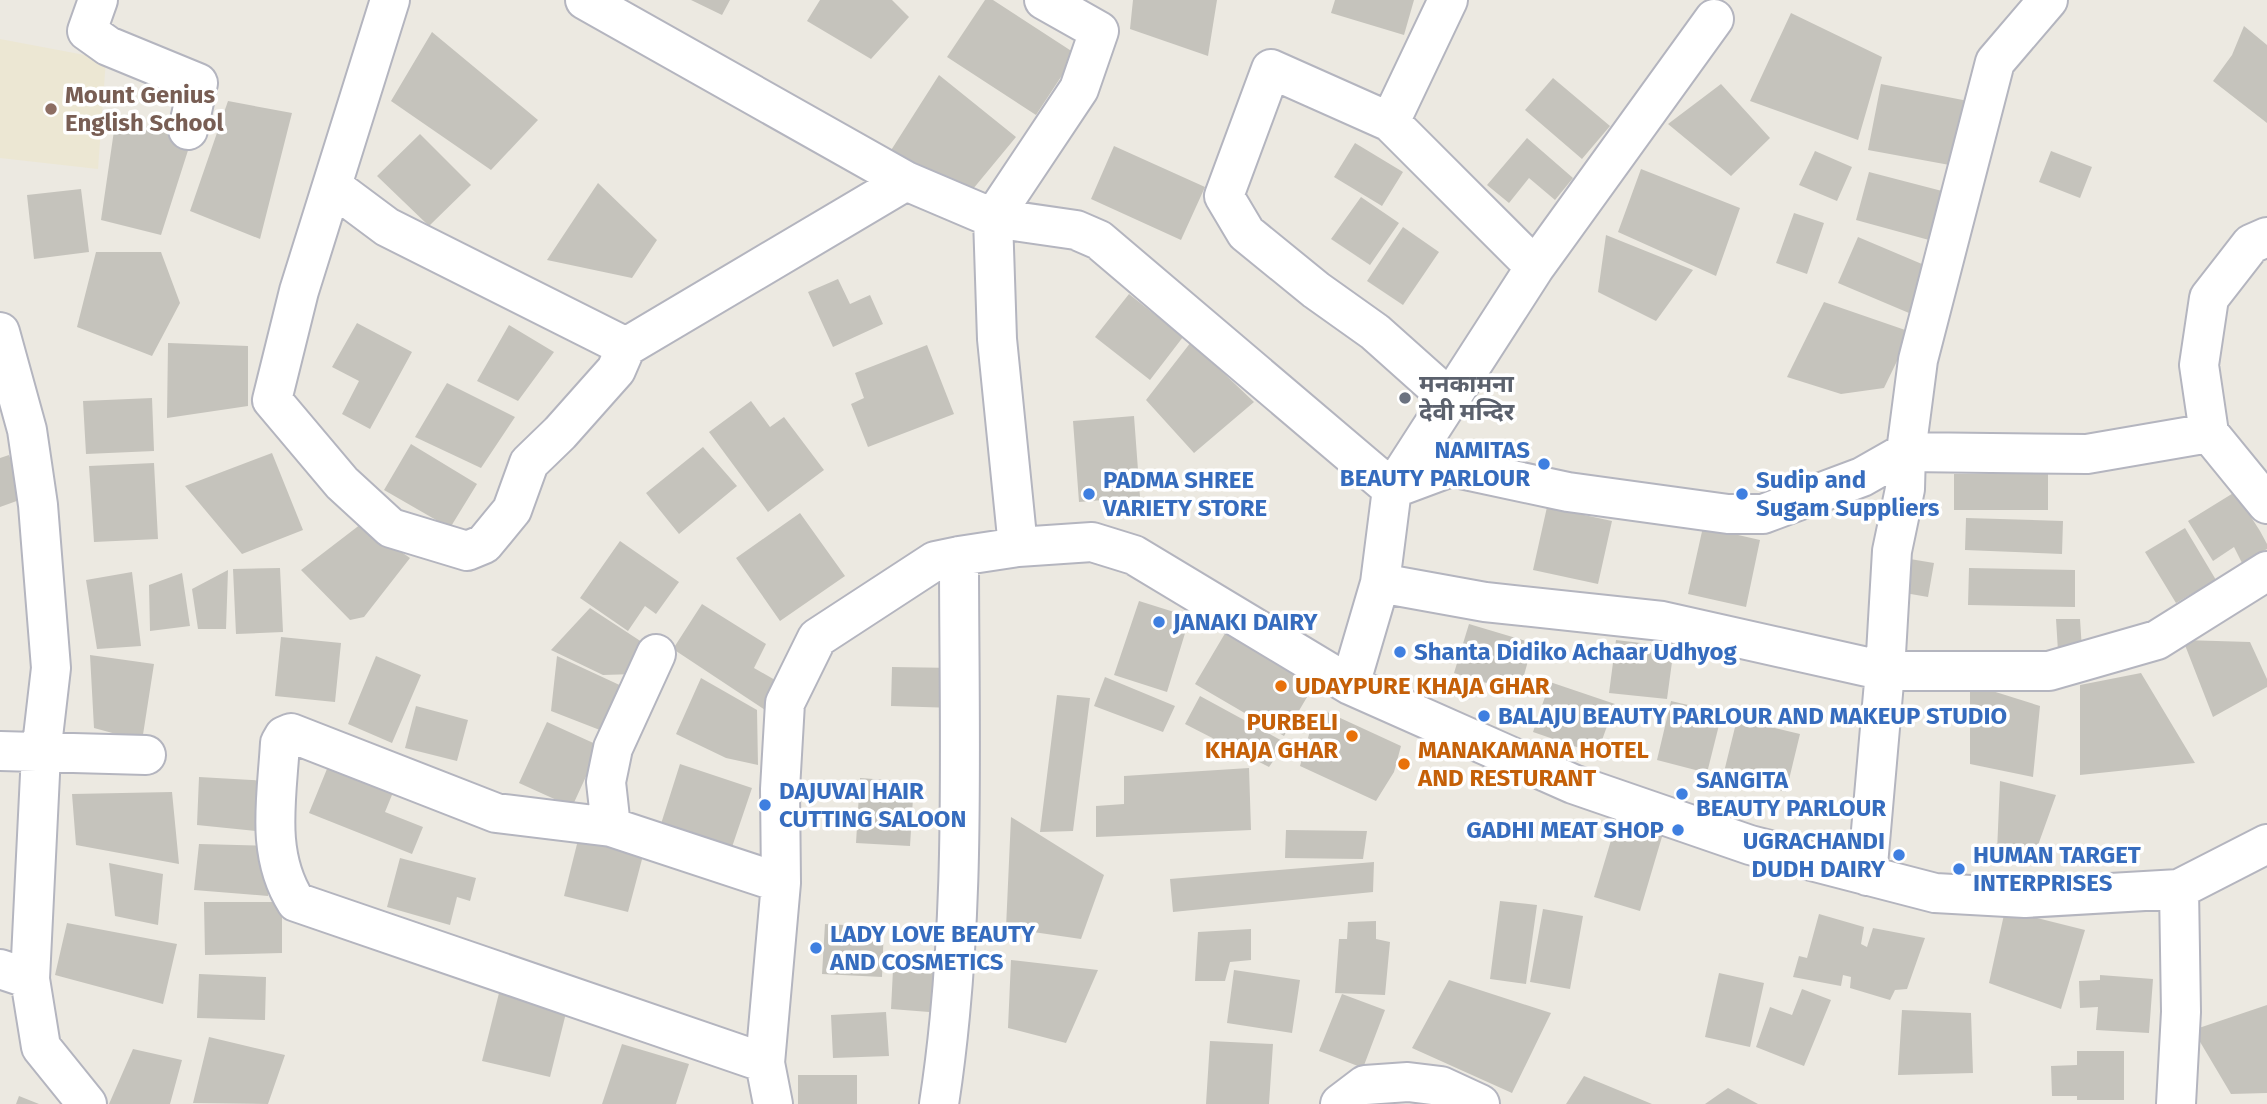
<svg xmlns="http://www.w3.org/2000/svg" width="2267" height="1104" viewBox="0 0 2267 1104" font-family="'Fira Sans','Noto Sans Devanagari',sans-serif">
  <rect width="100%" height="100%" fill="#ece9e1"/>
  <path fill="#ece7d3" d="M0,39L106,59L98,169L0,158Z"/>
  <path fill="#c5c3bc" d="M691,0H730L722,15Z
    M820,0H892L909,17L871,59L807,21Z
    M985,0H993L1076,54L1036,115L947,57Z
    M1133,0H1217L1208,56L1130,29Z
    M1335,0H1414L1404,35L1331,13Z
    M1791,13L1882,57L1858,140L1750,101Z
    M2244,26L2267,45V123L2213,81L2232,55Z
    M432,32L538,120L491,170L391,101Z
    M939,75L1016,137L968,195L888,155Z
    M1553,78L1610,126L1582,159L1525,110Z
    M1721,84L1770,138L1731,176L1668,124Z
    M1881,84L1968,101L1955,166L1868,150Z
    M228,101L292,113L260,239L190,211Z
    M116,117L191,141L161,235L101,220Z
    M420,134L471,185L429,226L377,176Z
    M1527,138L1573,178L1555,200L1529,178L1509,203L1487,185Z
    M1355,143L1403,172L1382,206L1334,177Z
    M1114,146L1205,187L1181,240L1091,199Z
    M1815,151L1852,167L1837,201L1799,185Z
    M2051,151L2092,167L2080,198L2039,182Z
    M1641,169L1740,208L1716,276L1618,232Z
    M1869,172L1942,191L1929,240L1856,220Z
    M598,183L657,240L632,278L547,260Z
    M81,189L89,252L34,259L27,195Z
    M1361,197L1399,223L1370,265L1331,239Z
    M1794,213L1824,223L1807,274L1776,263Z
    M1403,227L1439,252L1403,305L1367,281Z
    M1606,235L1693,270L1656,321L1598,292Z
    M1858,237L1929,267L1909,313L1838,283Z
    M96,252H161L180,303L152,356L77,327Z
    M838,279L850,304L870,295L883,324L833,347L808,292Z
    M1129,294L1183,337L1150,380L1095,337Z
    M1824,302L1911,332L1884,388L1841,394L1787,377Z
    M357,323L412,352L370,429L342,414L359,381L332,367Z
    M509,325L554,352L518,401L477,381Z
    M1191,342L1254,402L1194,453L1146,400Z
    M168,343L248,346V406L167,418Z
    M927,345L954,414L868,447L851,404L864,398L855,373Z
    M447,383L515,417L481,468L415,437Z
    M152,398L154,451L86,454L83,401Z
    M751,401L770,427L784,417L824,470L768,512L709,432Z
    M1134,416L1140,497L1079,502L1073,421Z
    M411,444L477,484L450,528L384,490Z
    M703,447L737,486L679,534L646,493Z
    M272,453L303,530L242,554L185,486Z
    M9,455L25,498L0,507V458Z
    M154,463L158,539L94,542L89,466Z
    M1954,474H2048V510H1954Z
    M2235,492L2260,531L2267,544V549L2242,563L2234,547L2213,561L2188,521Z
    M1547,507L1612,521L1598,584L1533,570Z
    M800,513L845,576L780,621L736,558Z
    M1966,518L2063,521L2062,554L1965,550Z
    M361,524L410,558L364,617L350,620L301,570Z
    M1703,527L1760,540L1746,607L1688,594Z
    M2185,528L2216,580L2176,603L2145,552Z
    M620,541L679,582L656,614L645,606L628,631L580,598Z
    M1910,559L1934,563L1928,597L1905,593Z
    M280,568L283,632L236,634L233,569Z
    M1969,568L2075,570V607L1968,605Z
    M228,570L226,629H198L192,589Z
    M132,572L141,646L97,649L86,580Z
    M182,573L190,626L150,631L149,585Z
    M1139,601L1190,617L1167,692L1114,675Z
    M702,604L766,644L754,668L782,684L765,710L673,649Z
    M590,608L648,646L635,674L603,675L551,650Z
    M2056,619H2080L2082,650L2058,651Z
    M1469,624L1533,643L1519,693L1454,673Z
    M1227,630L1313,687L1284,736L1195,684Z
    M281,637L341,643L335,702L275,696Z
    M1616,640L1674,647L1667,699L1609,693Z
    M2183,640L2250,642L2267,679V687L2213,717Z
    M90,655L154,664L142,741L94,728Z
    M376,656L421,675L392,743L348,724Z
    M557,656L626,688L605,732L551,711Z
    M892,667L956,668L955,708L891,706Z
    M2141,673L2195,763L2080,775V685Z
    M1105,677L1175,706L1163,732L1094,706Z
    M701,678L757,710L758,765L726,758L676,734Z
    M1550,682L1615,704L1597,754L1533,732Z
    M1970,684L2040,706L2033,777L1970,764Z
    M1057,695L1090,698L1073,831L1040,832Z
    M1200,696L1286,743L1269,767L1185,724Z
    M1671,701L1722,713L1707,773L1657,760Z
    M416,706L468,720L457,761L405,748Z
    M1325,711L1401,746L1394,772L1376,801L1300,766L1310,731Z
    M1737,719L1800,734L1786,792L1723,776Z
    M547,722L600,746L572,807L519,783Z
    M329,764L394,790L385,812L423,827L412,854L309,813Z
    M680,764L752,788L731,850L660,827Z
    M1249,768L1251,830L1096,837V806L1124,804V776Z
    M199,777L267,781L265,832L197,825Z
    M860,778L914,782L910,846L856,843Z
    M2000,781L2056,795L2037,848L1997,852Z
    M172,792L179,864L76,845L72,794Z
    M1011,817L1104,875L1081,939L1006,928Z
    M1618,817L1664,830L1640,911L1594,897Z
    M1286,830L1367,831L1363,859L1285,858Z
    M580,832L645,848L628,912L564,896Z
    M199,844L270,846L268,896L194,890Z
    M400,858L476,878L470,901L457,897L450,925L387,907Z
    M1374,862L1373,892L1173,912L1170,879Z
    M109,863L163,874L158,925L115,916Z
    M1500,901L1537,905L1526,984L1490,979Z
    M204,902H282V953L205,955Z
    M1543,909L1583,916L1570,989L1530,982Z
    M2005,910L2085,930L2061,1009L1989,983Z
    M1819,914L1864,927L1861,944L1867,947L1873,928L1925,938L1907,989L1895,990L1890,1000L1850,988L1851,977L1843,975L1841,986L1793,977L1799,956L1807,958Z
    M1376,921V939L1390,942L1385,995L1335,993L1339,939H1347L1348,922Z
    M67,923L177,944L163,1004L55,975Z
    M825,924L884,927L882,977L822,974Z
    M1251,929V960L1230,962L1225,981H1195L1198,932Z
    M1011,960L1098,970L1066,1043L1008,1028Z
    M893,970L945,974L942,1013L891,1009Z
    M1234,970L1300,980L1292,1033L1227,1023Z
    M1719,973L1764,983L1750,1047L1705,1037Z
    M199,974L266,977L265,1020L197,1018Z
    M2100,975L2153,979L2149,1033L2096,1030L2098,1007L2080,1008L2079,981L2100,980Z
    M1449,980L1551,1013L1512,1093L1412,1048Z
    M1802,989L1831,1000L1804,1066L1756,1047L1770,1007L1792,1015Z
    M499,993L567,1009L550,1077L482,1061Z
    M1342,994L1385,1010L1363,1068L1319,1051Z
    M2267,1005V1093L2231,1094L2193,1030Z
    M1902,1010L1971,1013L1973,1073L1898,1075Z
    M886,1012L889,1056L833,1058L831,1015Z
    M209,1037L285,1055L268,1104L193,1103Z
    M1210,1041L1273,1044L1269,1104H1206Z
    M622,1044L689,1064L676,1104H602Z
    M133,1049L182,1060L170,1104H109Z
    M2077,1051H2124V1100H2077V1096H2052L2051,1066L2077,1065Z
    M798,1075H857V1104H798Z
    M1584,1076L1652,1104H1566Z
    M1728,1088L1758,1104H1705Z
    M19,1096L39,1104H16Z"/>
  <g fill="none" stroke-linecap="round" stroke-linejoin="round">
    <defs>
      <path id="street" d="M98,0L87,31L108,46L198,83L188,130
        M390,0L299,291L272,400L342,483L391,528L467,551L484,544L512,510L529,463L560,433L616,370L626,347L906,181
        M585,0L906,181L993,218L1076,230L1099,240L1392,489L1451,467L1568,492L1728,514H1763L1862,477L1906,452
        M2048,0L1995,62L1918,360L1906,452L2087,454L2209,433L2267,504
        M1390,122L1448,0
        M332,186L387,227L626,347
        M0,332L27,430L38,505L51,668L41,754L30,979L0,969
        M1450,399L1375,332L1316,290L1246,233L1224,196L1271,69L1390,122L1535,267
        M2209,433L2199,365L2209,298L2251,244L2267,237
        M1018,547L997,339L993,218L1079,89L1099,31L1044,0
        M1380,583L1485,602L1662,621L1885,671H2049L2157,640L2267,571
        M1350,685L1380,583L1392,489L1535,267L1714,19
        M0,751L146,755
        M611,827L606,782L613,748L656,654
        M1867,876L1885,671L1892,551L1905,489L1906,452
        M30,979L41,1047L87,1104
        M765,1063L296,902C265,853 277,798 280,743L284,736L291,733L496,813L611,827L781,883
        M773,1104L765,1063L781,883L780,789L785,703L817,638L935,561L959,556L1018,547L1092,542L1134,555L1350,685L1573,784L1750,845L1935,893L2025,898L2179,889L2267,844
        M939,1104C967,923 959,739 959,556
        M1340,1104L1365,1085L1408,1082L1441,1086L1480,1104
        M2176,1104L2181,1012L2179,889"/>
    </defs>
    <use href="#street" stroke="#b4b5bf" stroke-width="42"/>
    <use href="#street" stroke="#fff" stroke-width="38"/>
  </g>
  <circle fill="#8d6e63" stroke="#fff" stroke-width="2.5" cx="51" cy="109" r="7"/>
  <circle fill="#6b7280" stroke="#fff" stroke-width="2.5" cx="1405" cy="398" r="7"/>
  <g fill="#3f7fe0" stroke="#fff" stroke-width="2.5">
    <circle cx="1544" cy="464" r="7"/>
    <circle cx="1089" cy="494" r="7"/>
    <circle cx="1742" cy="494" r="7"/>
    <circle cx="1159" cy="622" r="7"/>
    <circle cx="1400" cy="652" r="7"/>
    <circle cx="1484" cy="716" r="7"/>
    <circle cx="1682" cy="794" r="7"/>
    <circle cx="765" cy="805" r="7"/>
    <circle cx="1678" cy="830" r="7"/>
    <circle cx="1899" cy="855" r="7"/>
    <circle cx="1959" cy="869" r="7"/>
    <circle cx="816" cy="948" r="7"/>
  </g>
  <g fill="#e8710a" stroke="#fff" stroke-width="2.5">
    <circle cx="1281" cy="686" r="7"/>
    <circle cx="1352" cy="736" r="7"/>
    <circle cx="1404" cy="764" r="7"/>
  </g>
  <g text-anchor="middle" stroke-width="7" stroke-linejoin="round" paint-order="stroke">
    <g font-size="24" font-weight="bold" fill="#785e54" stroke="#fff" text-anchor="start">
      <text x="65" y="103">Mount Genius<tspan x="65" dy="28">English School</tspan></text>
    </g>
    <g font-size="24" font-weight="bold" fill="#5b616d" stroke="#fff" text-anchor="start">
      <text x="1419" y="392">मनकामना<tspan x="1419" dy="28">देवी मन्दिर</tspan></text>
    </g>
    <g font-size="24" font-weight="bold" fill="#366cbe" stroke="#fff" text-anchor="start">
      <text x="1530" y="458" text-anchor="end">NAMITAS<tspan x="1530" dy="28">BEAUTY PARLOUR</tspan></text>
      <text x="1103" y="488">PADMA SHREE<tspan x="1103" dy="28">VARIETY STORE</tspan></text>
      <text x="1756" y="488">Sudip and<tspan x="1756" dy="28">Sugam Suppliers</tspan></text>
      <text x="1173" y="630">JANAKI DAIRY</text>
      <text x="1414" y="660">Shanta Didiko Achaar Udhyog</text>
      <text x="1498" y="724">BALAJU BEAUTY PARLOUR AND MAKEUP STUDIO</text>
      <text x="1696" y="788">SANGITA<tspan x="1696" dy="28">BEAUTY PARLOUR</tspan></text>
      <text x="779" y="799">DAJUVAI HAIR<tspan x="779" dy="28">CUTTING SALOON</tspan></text>
      <text x="1664" y="838" text-anchor="end">GADHI MEAT SHOP</text>
      <text x="1885" y="849" text-anchor="end">UGRACHANDI<tspan x="1885" dy="28">DUDH DAIRY</tspan></text>
      <text x="1973" y="863">HUMAN TARGET<tspan x="1973" dy="28">INTERPRISES</tspan></text>
      <text x="830" y="942">LADY LOVE BEAUTY<tspan x="830" dy="28">AND COSMETICS</tspan></text>
    </g>
    <g font-size="24" font-weight="bold" fill="#c56008" stroke="#fff" text-anchor="start">
      <text x="1295" y="694">UDAYPURE KHAJA GHAR</text>
      <text x="1338" y="730" text-anchor="end">PURBELI<tspan x="1338" dy="28">KHAJA GHAR</tspan></text>
      <text x="1418" y="758">MANAKAMANA HOTEL<tspan x="1418" dy="28">AND RESTURANT</tspan></text>
    </g>
  </g>
</svg>
